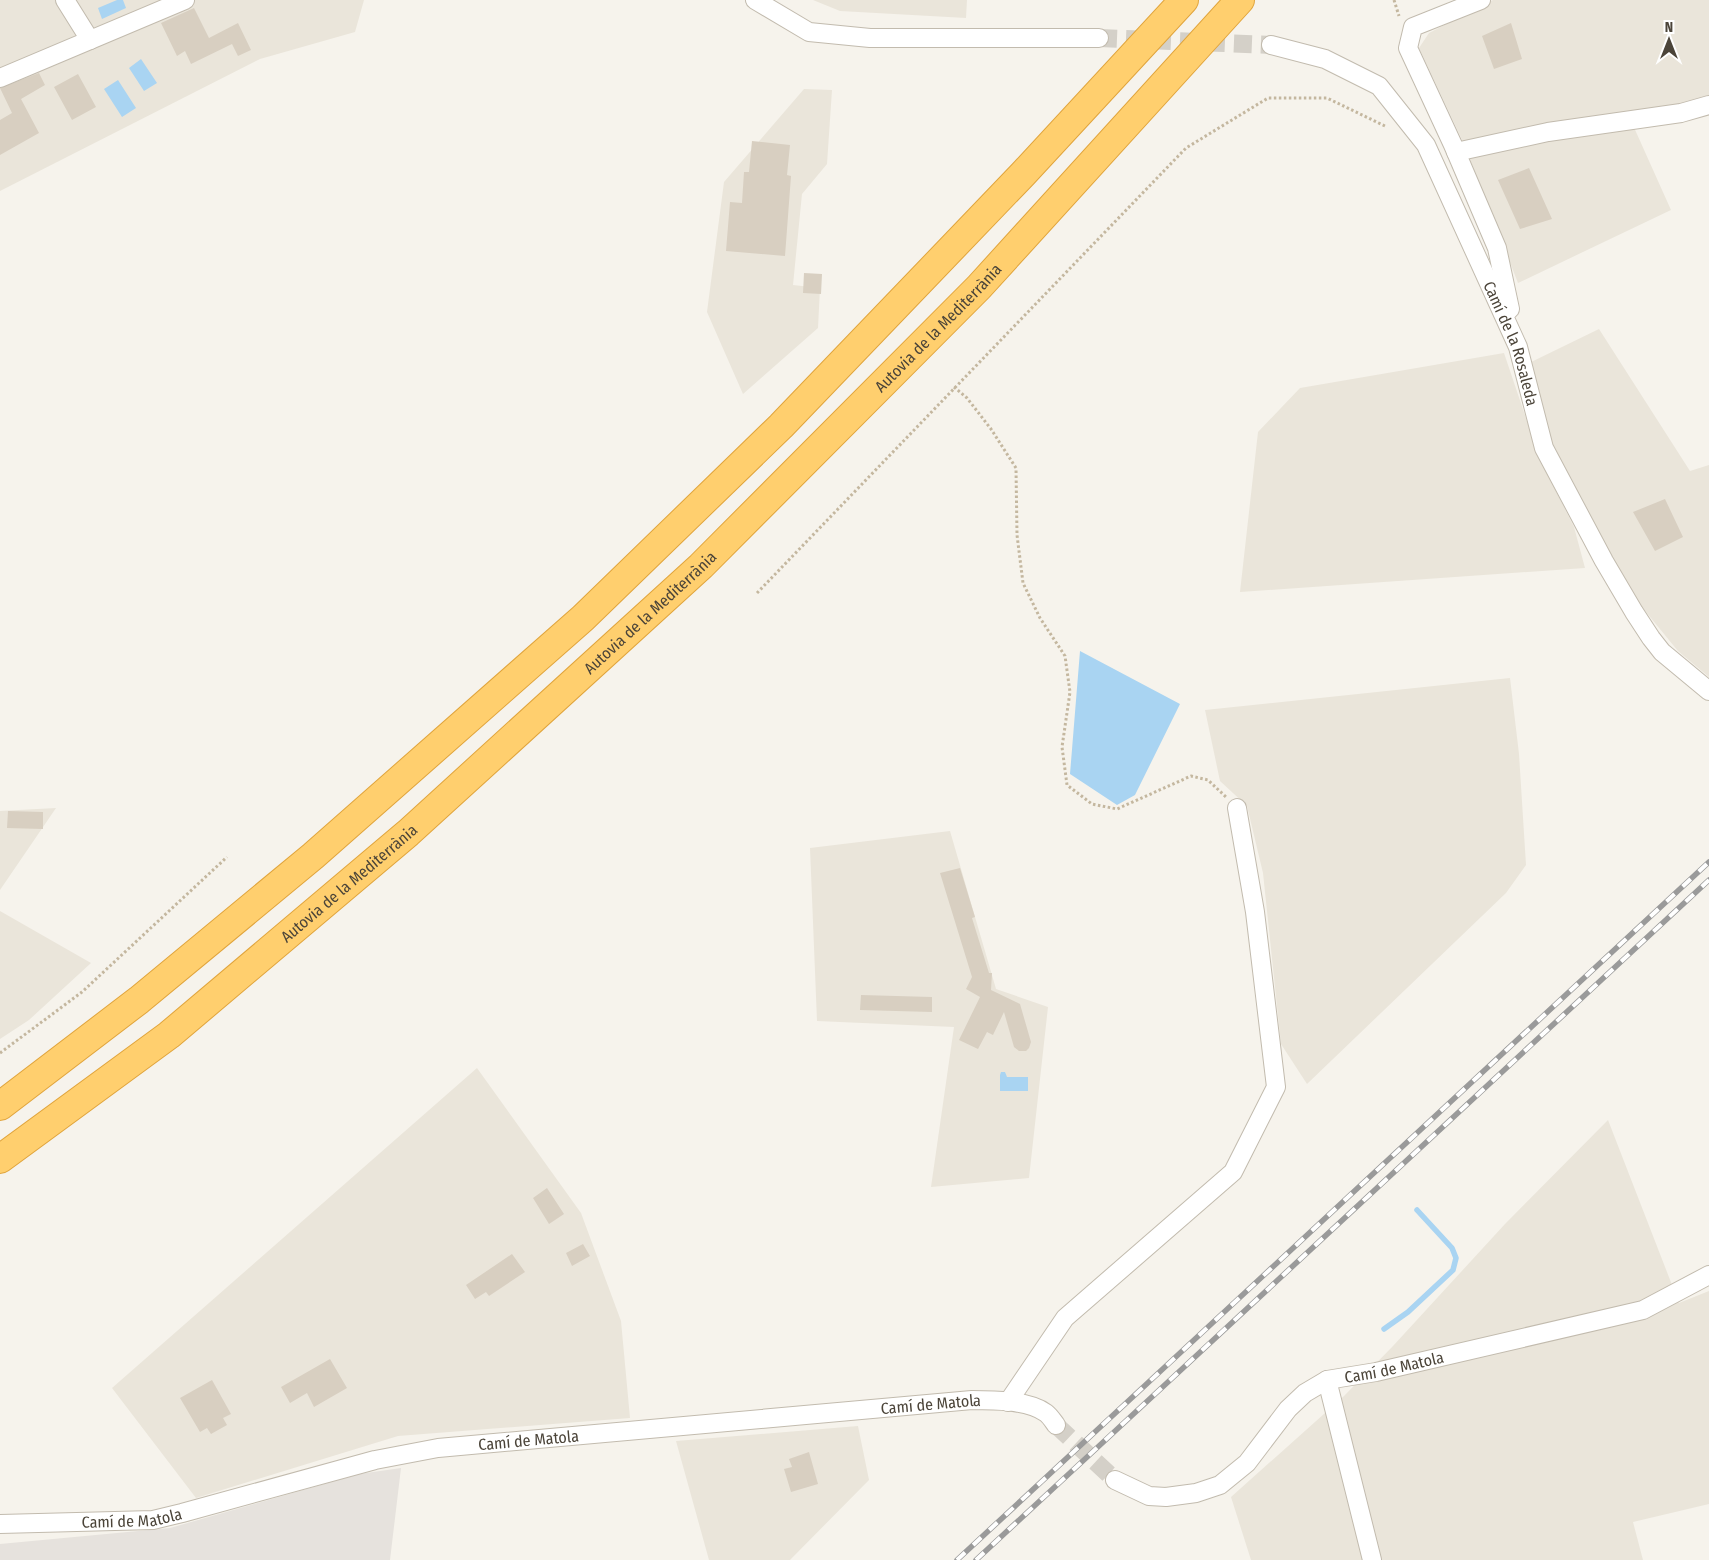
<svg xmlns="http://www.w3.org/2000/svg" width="1709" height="1560" viewBox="0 0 1709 1560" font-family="'Fira Sans Condensed',sans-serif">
  <rect width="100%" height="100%" fill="#f6f3ec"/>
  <path fill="#eae5da" d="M0,0H364L355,32L260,59L0,191Z
    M813,0H967L966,18L840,11Z
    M1493,0H1709V107L1632,123L1671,210L1518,283L1464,144L1419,48L1429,33Z
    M804,89L832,90L827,164L802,194L793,285L820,288L818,328L743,394L707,312L724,182Z
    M1599,329L1690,471L1709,465V677L1678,651L1632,595L1544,448L1523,366Z
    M1504,353L1539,457L1574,527L1585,568L1240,592L1258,432L1300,388Z
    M1510,678L1519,754L1526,865L1506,893L1307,1084L1281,1044L1263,873L1247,806L1220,781L1205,710Z
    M56,808L0,890V811Z
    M950,831L996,989L1048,1007L1029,1178L931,1187L954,1027L817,1021L810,848Z
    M0,911L91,963L29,1020L0,1039Z
    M477,1068L581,1213L621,1321L630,1418L398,1436L196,1498L112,1388Z
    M1608,1120L1679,1303L1709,1291V1504L1633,1522L1643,1560H1251L1231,1497L1344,1396L1393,1346L1505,1224Z
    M858,1426L869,1480L790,1560H709L676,1441Z"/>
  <path fill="#e6e2dd" d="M401,1468L390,1560H0V1544L170,1528L359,1474Z"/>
  <path fill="#a9d4f2" d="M117,0H123L126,8L102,19L98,8Z
    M141,59L157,83L144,91L129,68Z
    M118,80L136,108L122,117L104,89Z
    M1080,651L1180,704L1135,795L1117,805L1070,774Z
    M1001,1072H1005L1007,1077H1028V1091H1000V1075Z"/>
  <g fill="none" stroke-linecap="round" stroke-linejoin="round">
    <path stroke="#a9d4f2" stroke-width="5.5" d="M1384,1329L1408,1312L1453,1270L1456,1258L1452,1248L1417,1210"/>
  </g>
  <path fill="#d8cfc1" d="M194,8L209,38L238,23L251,50L238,56L232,44L191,64L185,51L177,56L161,23Z
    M1511,23L1522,59L1494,69L1482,36Z
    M39,73L45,85L21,99L39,133L0,155V120L12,113L0,88Z
    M78,74L96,107L72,120L54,87Z
    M752,141L790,145L787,175L791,176L785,256L726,251L730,202L742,203L744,172H749Z
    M1529,168L1552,219L1520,229L1498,180Z
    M804,273L822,274L821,294L803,293Z
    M1665,499L1683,537L1655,551L1633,512Z
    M8,811L43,812V829L7,828Z
    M960,868L975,917L972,918L989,973H992L991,990L1020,1004L1031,1042L1029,1048L1026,1051H1019L1014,1047L1004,1012L993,1035L987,1032L978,1049L959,1040L980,997L966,989L972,977L940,873Z
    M861,995L932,997V1012L860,1010Z
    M547,1188L564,1214L549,1224L533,1198Z
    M583,1244L590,1256L572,1266L566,1253Z
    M512,1254L525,1272L489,1296L486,1292L475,1299L466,1285Z
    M330,1359L347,1388L314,1407L307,1393L290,1403L281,1387Z
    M212,1380L231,1414L223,1418L227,1425L211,1434L207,1428L200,1432L180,1398Z
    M809,1452L818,1484L791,1492L784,1469L792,1467L789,1459Z"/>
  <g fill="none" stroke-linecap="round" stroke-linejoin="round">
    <path stroke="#d4d0c8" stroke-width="18" stroke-dasharray="18 9" stroke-linecap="butt" d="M1099,38L1271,45
      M1056,1425L1115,1480"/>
    <defs>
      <g id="minor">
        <path d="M65,0L90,40"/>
        <path d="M755,0L809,32L870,38H1099"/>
        <path d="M1481,0L1413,27L1408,48L1453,145L1497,248L1510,309"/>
        <path id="s1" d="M1271,45L1325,59L1379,86L1426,145L1518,347L1544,448L1604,561L1634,612L1651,638L1662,652L1709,691"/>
        <path d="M0,78L185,0"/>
        <path d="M1456,152L1548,132L1681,113L1709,105"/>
        <path d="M1327,1380L1372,1560"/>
        <path d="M1008,1402L1065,1318L1233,1172L1276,1087L1255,912L1237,808"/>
        <path id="s2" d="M1115,1480L1149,1496L1166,1497L1196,1493L1220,1485L1247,1463L1288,1409L1305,1393L1327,1380L1376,1372L1643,1310L1709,1275"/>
        <path id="s3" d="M0,1524L153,1520L182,1513L375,1460L438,1448L972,1400C993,1400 1028,1400 1046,1413C1050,1416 1053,1421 1056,1425"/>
      </g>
      <g id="motorway">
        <path d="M0,1106L139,1000L313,856L583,618L781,426L1023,174L1184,0"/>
        <path id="s4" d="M0,1159L169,1035L408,833L701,566L979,287L1240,0"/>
      </g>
    </defs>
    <use href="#minor" stroke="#c2bbae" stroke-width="20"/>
    <use href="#motorway" stroke="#e0a43c" stroke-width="30"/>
    <path stroke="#c4b79f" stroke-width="3" stroke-dasharray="2.5 2.5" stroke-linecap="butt" d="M1394,0L1399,16
      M954,387L967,398L991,429L1016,468L1017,535L1023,583L1040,618L1065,656L1070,692L1062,747L1067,785L1092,804L1117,809L1191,776L1208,780L1226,797
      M757,593L1186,148L1268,98H1327L1387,127
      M0,1053L82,992L227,857"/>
    <use href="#minor" stroke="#fff" stroke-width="18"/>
    <use href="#motorway" stroke="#ffcf6e" stroke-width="28"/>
    <defs>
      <path id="rail" d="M957,1560L1709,862
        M976,1560L1709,880"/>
    </defs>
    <use href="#rail" stroke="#9a9a9a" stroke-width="5.5"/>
    <use href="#rail" stroke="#fff" stroke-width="4" stroke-dasharray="11" stroke-linecap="butt"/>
  </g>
  <g text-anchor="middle" stroke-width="5" stroke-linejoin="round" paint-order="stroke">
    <g font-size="16" fill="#4b4439" stroke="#fff">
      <text dy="6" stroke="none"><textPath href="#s4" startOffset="1255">Autovia de la Mediterrània</textPath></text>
      <text dy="6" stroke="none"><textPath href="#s1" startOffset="408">Camí de la Rosaleda</textPath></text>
      <text dy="6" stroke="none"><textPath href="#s4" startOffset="850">Autovia de la Mediterrània</textPath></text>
      <text dy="6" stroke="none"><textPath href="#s4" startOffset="445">Autovia de la Mediterrània</textPath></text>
      <text dy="6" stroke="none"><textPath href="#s2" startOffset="330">Camí de Matola</textPath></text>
      <text dy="6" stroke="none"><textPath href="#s3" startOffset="942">Camí de Matola</textPath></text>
      <text dy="6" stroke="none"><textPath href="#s3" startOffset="538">Camí de Matola</textPath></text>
      <text dy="6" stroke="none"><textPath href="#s3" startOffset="132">Camí de Matola</textPath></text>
    </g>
  </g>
  <g transform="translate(1669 40)" stroke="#ffffff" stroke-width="4" paint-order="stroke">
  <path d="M0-4L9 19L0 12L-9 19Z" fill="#4b4439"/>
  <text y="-8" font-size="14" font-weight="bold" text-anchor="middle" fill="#4b4439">N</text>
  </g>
</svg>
